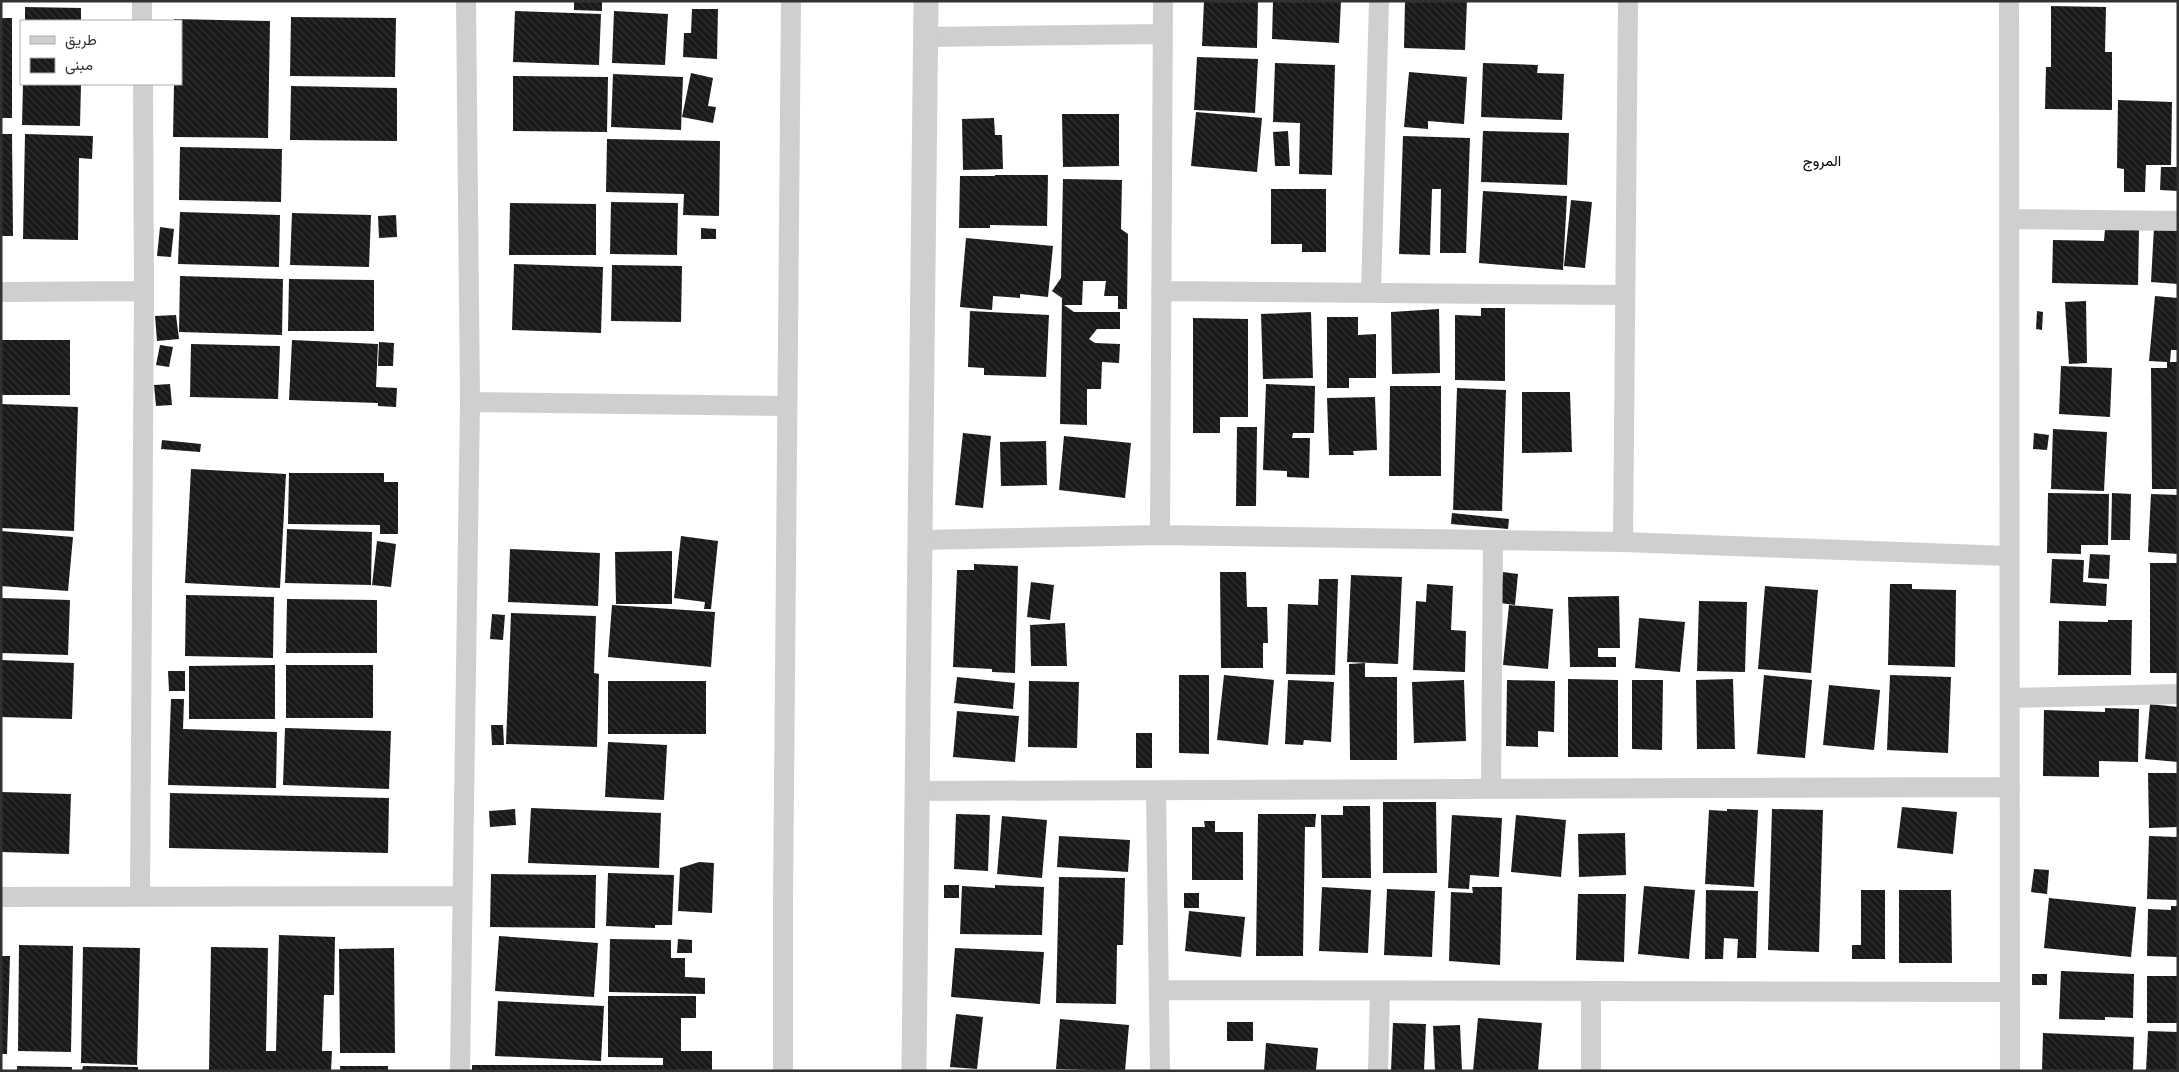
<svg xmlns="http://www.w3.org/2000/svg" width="2179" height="1072" viewBox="0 0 2179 1072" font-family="Figtree,Vazirmatn,sans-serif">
  <defs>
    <pattern id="building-back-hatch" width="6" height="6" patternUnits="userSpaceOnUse" patternTransform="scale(1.25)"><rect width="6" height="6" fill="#191919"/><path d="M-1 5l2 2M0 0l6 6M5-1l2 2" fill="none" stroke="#323232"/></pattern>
  </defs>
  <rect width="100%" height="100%" fill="#fff"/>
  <path fill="url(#building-back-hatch)" d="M574,1H602V11L574,10Z
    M1204,1H1258L1257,48L1202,46Z
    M1273,1H1341L1339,43L1272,39Z
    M1405,1H1467L1465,50L1404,48Z
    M2051,6L2106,7L2105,52H2112V110L2045,109L2046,67H2051Z
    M25,7L81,8V21H25Z
    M692,9H718L717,59L683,57L684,33H691Z
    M515,11L601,14L599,65L513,62Z
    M614,11L668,14L665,65L612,63Z
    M291,17L396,18L395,77L290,76Z
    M1,18H12V118H1Z
    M174,19L270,21L268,138L173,137L174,84H181V21H174Z
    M1197,57L1258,59L1255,113L1194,110Z
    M1275,63L1335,65L1332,175L1299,174L1300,123L1273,122Z
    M1483,63L1538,65L1537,73L1564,74L1562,120L1481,117Z
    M1409,72L1467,77L1464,124L1428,121V129L1404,127Z
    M691,73L713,78L708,106L716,107L713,123L682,117Z
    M613,74L683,77L681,130L611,127Z
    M513,76L608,77L607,132L513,131Z
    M23,84H81L80,126L22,125Z
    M291,86L397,88V141L290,140Z
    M2118,100L2172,102L2171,165H2146L2145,192H2124V169L2117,168Z
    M1196,112L1262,118L1257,172L1191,166Z
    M1062,114H1119V166L1063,167Z
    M994,118L995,135H1002L1003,169L963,170L962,119Z
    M1288,131L1290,166H1275L1273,132Z
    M1483,131L1569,133L1567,185L1481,182Z
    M1,134H12L13,236H1Z
    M25,134L93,136L92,159L79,158L78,240L23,239Z
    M1403,136L1470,138L1466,253H1440L1441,189H1432L1430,255L1399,254Z
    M607,139L720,141L719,216L683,215L684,194L606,192Z
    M180,147L282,149L281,202L179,200Z
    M2161,167H2178V191L2160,190Z
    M995,175H1048L1047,226L990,225V228H959L960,176H995Z
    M1063,179L1122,180L1121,229L1128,234L1127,309H1118V296H1104L1106,281H1083L1082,305H1064L1074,312H1120V329H1097L1089,339L1095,343L1120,344L1119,363L1102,362L1101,389H1087V425L1060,424L1062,298L1052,291L1061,278Z
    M1271,189H1326V252H1302V244H1271Z
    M1483,191L1567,196L1563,270L1479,263Z
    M1571,200L1592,202L1585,268L1564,266Z
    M611,202L678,203L677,255L610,254Z
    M510,203L596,204V255H509Z
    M180,212L280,215L279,267L178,264Z
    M292,213L371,215L369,267L290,265Z
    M396,215L397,237L379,238L378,216Z
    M160,227L174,229L171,257L157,256Z
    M2154,227L2178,228V284L2151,282Z
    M701,228L716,229V239H701Z
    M2105,229L2139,230L2138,285L2052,283L2053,240L2104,241Z
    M966,238L1053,246L1048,297L1020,294V298L993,296L992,310L960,307Z
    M514,264L603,267L601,333L512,330Z
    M612,265L682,266L681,322L611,321Z
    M180,276L283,279L282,335L179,332Z
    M289,279L374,280V331H288Z
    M2155,296L2178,298V350H2171L2170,362H2178V489H2152L2151,368H2167V362L2149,361Z
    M2086,301L2087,363L2069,364L2065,302Z
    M1481,308H1505V381L1455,380V315L1481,316Z
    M1439,309L1440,373L1392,374L1391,312Z
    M970,311L1049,315L1046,377L984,375V368L968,367Z
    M2037,311L2043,312L2042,330L2036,329Z
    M1311,312L1313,378L1263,379L1261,314Z
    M176,315L179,339L157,341L155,316Z
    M1327,317H1358V335L1376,334V378H1349V388H1327Z
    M1193,318L1248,319V417H1220V433H1193Z
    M1,340H70V395H1Z
    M292,340L378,344L376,387L397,388L396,407L378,406V403L289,400Z
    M379,342L394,343L393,366H378Z
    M191,344L280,346L278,399L190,397Z
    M160,345L173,347L169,367L156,365Z
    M2061,366L2112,368L2110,417L2059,414Z
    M170,384L172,405L156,406L154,385Z
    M1266,384L1315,386L1314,433H1293L1292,438H1310L1309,478L1287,477V471L1263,470Z
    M1390,386H1441V476H1389Z
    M1457,388L1506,390L1502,511L1453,510Z
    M1522,392H1570L1572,452L1522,453Z
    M1375,397L1377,450L1353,451L1354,455H1329L1327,398Z
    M1,404L78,407L74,531L1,528Z
    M1237,427H1257L1256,506H1236Z
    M2053,429L2107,432L2104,491L2051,489Z
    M963,433L991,436L983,508L955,505Z
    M2034,433L2049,435L2047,450L2033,449Z
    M1064,436L1131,443L1125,498L1059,490Z
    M162,440L201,444L200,452L161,449Z
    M1046,441L1047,485L1001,486L1000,442Z
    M191,469L286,474L280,588L185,583Z
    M289,473H384V482H398V534H380V525L288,524Z
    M2048,493L2109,494L2108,545H2081V554L2047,553Z
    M2112,493L2131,494L2130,540H2111Z
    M2151,494L2178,495V554L2148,552Z
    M1452,513L1509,519L1508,529L1451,524Z
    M287,529L372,532L371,585L285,583Z
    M1,531L73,537L68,591L1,586Z
    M681,536L718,541L711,609H704L705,602L674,598Z
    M377,541L396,544L391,587L372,585Z
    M510,549L600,553L598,606L508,602Z
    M672,551V604H616L615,552Z
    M2090,554L2110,555L2109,579L2088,578Z
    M2052,559L2084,560L2083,582L2107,584L2106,606L2050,603Z
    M2150,563H2178V673H2150Z
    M974,564L1018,566L1015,673L992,672V669L953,667L957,570H974Z
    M1220,572H1246L1247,607H1267L1268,643H1263V668H1221Z
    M1503,572L1518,574L1515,605L1500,603Z
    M1351,575L1402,577L1398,664L1347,662Z
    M1319,579H1338L1335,675L1286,674L1288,604L1318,605Z
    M1031,582L1054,585L1050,620L1027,617Z
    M1427,584L1453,586L1451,630L1466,631L1465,672L1413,670L1416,601L1426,602Z
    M1890,584H1912V589L1956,590L1955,667L1888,665Z
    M1765,586L1818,590L1811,673L1758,669Z
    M186,595L274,597L273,658L185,656Z
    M1619,596L1620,648H1598V657H1616V667H1570L1568,597Z
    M1,598L70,600L68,655L1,653Z
    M287,599L377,600V653H286Z
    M1699,601L1747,602L1745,672L1697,671Z
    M612,605L715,612L711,667L608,657Z
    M1509,605L1553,609L1548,669L1503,665Z
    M511,613L596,616L594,673L599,674L597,747L506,744Z
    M492,614L505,615L503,640L490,639Z
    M1639,618L1685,622L1680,672L1635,668Z
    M2108,620H2132L2131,675H2058L2059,621L2108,622Z
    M1065,623L1067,666H1031L1030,625Z
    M1,660L74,663L72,719L1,717Z
    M1365,663V677H1397V760H1350L1349,664Z
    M275,665V719H189V666Z
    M286,665H373V718H286Z
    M168,671H185V691H169Z
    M1179,675H1209V754L1179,753Z
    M1224,675L1274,680L1268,745L1217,740Z
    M1764,675L1812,680L1805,758L1757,754Z
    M1890,675L1951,677L1948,753L1887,750Z
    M957,677L1015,683L1013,709L954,703Z
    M1568,679L1618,680V757H1568Z
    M1733,679L1735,749H1697L1696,680Z
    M1288,680L1334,682L1331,742L1304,740L1303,745L1285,744Z
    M1464,680L1466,741L1414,743L1412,682Z
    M1507,680L1555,681L1554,732L1538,731V747L1506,746Z
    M1632,680H1663L1662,750L1632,749Z
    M608,681H706V734H608Z
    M1029,681L1079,682L1077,748L1028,747Z
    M1829,685L1880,690L1874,750L1823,745Z
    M171,699H184L183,729L277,732L276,788L168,785Z
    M2150,704L2178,707V762L2145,759Z
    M2105,708L2139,709L2138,762L2099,761V777L2043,776L2044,710L2105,712Z
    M957,711L1019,716L1015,762L953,757Z
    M491,725H503L504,745H492Z
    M285,728L391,731L389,789L283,785Z
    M1136,733H1152V768H1136Z
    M608,742L667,745L664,800L605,797Z
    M2148,773H2178V827L2149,828Z
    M1,792L71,794L69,854L1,852Z
    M170,793L389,798L388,853L169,848Z
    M1383,802H1436L1437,873H1383Z
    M1343,806H1370L1371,878H1322L1321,815H1343Z
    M1902,807L1957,812L1953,854L1897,848Z
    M531,808L661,813L659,868L528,863Z
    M515,809L516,825L490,827L489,811Z
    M1727,809L1758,810L1754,887L1705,884L1709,810L1727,811Z
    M1772,809L1823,810L1819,952L1768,950Z
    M956,814L990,815L988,871L954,869Z
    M1258,814H1316L1315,827H1305L1303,956H1256Z
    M1452,815L1502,818L1499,877L1470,875L1469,889L1448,888Z
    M1516,815L1566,820L1561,877L1511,872Z
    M1002,816L1047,820L1042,878L997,874Z
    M1204,821H1215V832H1243V880H1192V827H1205Z
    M1625,833L1626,875L1579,877L1578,834Z
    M1059,836L1130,840L1128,872L1057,867Z
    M2149,836L2178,837V900L2147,899Z
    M699,862L714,863L712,913L678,911L680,868Z
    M2034,869L2049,870L2047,894L2031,892Z
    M608,873L674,875L672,925H655V928L606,926Z
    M491,874L596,875L595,928L490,927Z
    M1059,877L1125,878L1123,945H1117L1116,1004L1056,1003Z
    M944,885H959V898H944Z
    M995,885L1044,887L1042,935L960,934L962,886L995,888Z
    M1644,886L1695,890L1689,959L1638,954Z
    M1322,887L1371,890L1368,953L1319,951Z
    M1472,887H1502L1500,965L1449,961L1451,892L1473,893Z
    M1387,889L1435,891L1432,957L1384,955Z
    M1706,890L1758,891L1756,958H1737L1738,939L1724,938L1723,959H1705Z
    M1861,890H1885V959H1852V945H1861Z
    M1899,890H1951L1952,963H1899Z
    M1184,893H1199V908H1184Z
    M1578,894H1626L1624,962L1576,960Z
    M2049,898L2136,907L2131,957L2044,948Z
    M2171,906H2178V957L2147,956L2148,909L2171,910Z
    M1189,911L1245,917L1241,957L1185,951Z
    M279,935L335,937L334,995H324L322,1051H332L331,1071H209L211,947L268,948L266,1051H276Z
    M499,936L598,943L594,997L495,991Z
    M610,939L671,940V958H685V977L705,978V994L609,992Z
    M678,939L692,940V953H677Z
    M19,945L73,946L71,1052L18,1051Z
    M83,947L140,948L137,1065L81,1063Z
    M394,948L395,1053H340L339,949Z
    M955,948L1044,952L1040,1004L951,997Z
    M1,956H10L7,1054H1Z
    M2061,971L2134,974L2133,1018L2105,1017V1020L2059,1019Z
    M2032,974H2047V985H2032Z
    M2147,976H2178V1023H2147Z
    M608,996H696V1018H681V1051H712V1071H472V1065H663V1058L608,1057Z
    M498,1001L604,1006L601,1061L495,1056Z
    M956,1014L983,1017L977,1069L950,1067Z
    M1478,1018L1542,1023L1538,1071H1473Z
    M1060,1019L1129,1025L1125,1071L1056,1069Z
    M1227,1022H1253V1041H1227Z
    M1393,1023L1426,1024L1424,1071H1391Z
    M1460,1025L1462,1071H1435L1433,1026Z
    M2148,1031L2178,1032V1071H2146Z
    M2043,1033L2134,1037L2133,1071H2042Z
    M1266,1043L1318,1048L1316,1070L1264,1071Z
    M17,1066L72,1067V1071H17Z
    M83,1066L138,1067V1071H82Z
    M340,1066H388V1071H340Z"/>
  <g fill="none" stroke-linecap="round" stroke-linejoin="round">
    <path stroke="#cfcfcf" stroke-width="20" d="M142,1V21
      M2009,1L2010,1071
      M925,37L1163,34
      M2009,219L2178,221
      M1161,291L1625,295
      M1,292L144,291
      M1371,293L1379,1
      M470,402L787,406
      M1160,535L1163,1
      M919,540L1160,535L1623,542L2009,556
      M1623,542L1628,1
      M2010,698L2178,694
      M1491,789L1493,540
      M915,791L2010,787
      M1156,791L1160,1071
      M140,896L144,291L143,84
      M1,897L462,896
      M1159,990L2010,992
      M460,1071L470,402L466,1
      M783,1071V899L791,1
      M1378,1071L1380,991
      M1591,1071V991"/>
    <path stroke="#cfcfcf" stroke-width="25" d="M914,1071L926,1"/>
  </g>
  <g text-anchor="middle" stroke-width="5" stroke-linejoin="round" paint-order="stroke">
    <g font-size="15" fill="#000" stroke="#fff">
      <text x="1822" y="166">المروج</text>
    </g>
  </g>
  <rect width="2179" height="1072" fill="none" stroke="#323232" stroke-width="5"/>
  <rect x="20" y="20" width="162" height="65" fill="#ffffff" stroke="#adadad"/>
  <rect x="30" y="36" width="25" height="8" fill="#cfcfcf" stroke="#adadad"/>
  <text x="65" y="45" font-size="15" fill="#323232">طريق</text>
  <rect x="30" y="58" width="25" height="15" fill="url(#building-back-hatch)" stroke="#adadad"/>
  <text x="65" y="70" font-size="15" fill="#323232">مبنى</text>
</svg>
